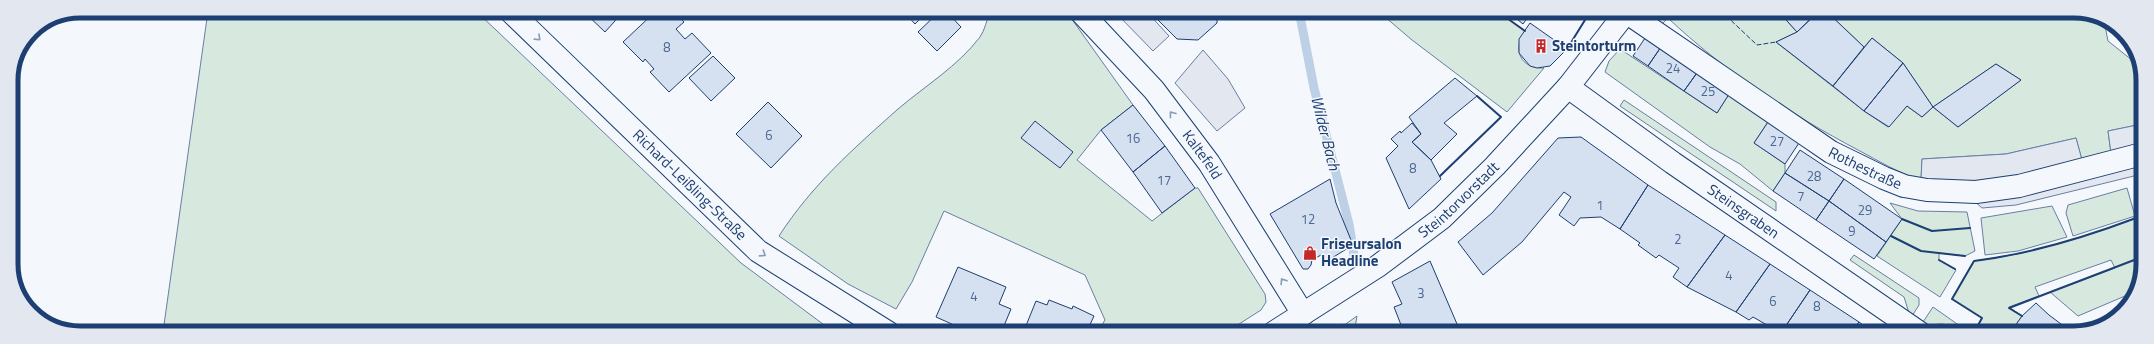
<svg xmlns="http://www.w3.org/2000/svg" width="2154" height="344" viewBox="0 0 2154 344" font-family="'Titillium Web',sans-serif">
  <rect width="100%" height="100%" fill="#f4f7fb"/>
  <path fill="#d7e8df" stroke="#687fa3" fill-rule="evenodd" d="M208,11H476L741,263L835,333L163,332Z
    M990,11H1066L1133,105L1101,130L1077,160L1152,221L1195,188H1198L1265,294L1266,302L1261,310L1225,333H1097L1105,320L1085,275L944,211L912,282L896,309L848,284L779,236C812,185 853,149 898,109C925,86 958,66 980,37C985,30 987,19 990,11Z
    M1378,11H1497L1525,31C1512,49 1520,69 1544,68L1507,112L1412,40Z
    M1675,11H1778L1797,32L1776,42L1864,111L1888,127L1907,106L1922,117L1933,107L1903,63L1872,38L1864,47L1826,11L2083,12L2104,21L2108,41L2142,68V124L2108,131L2111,153L2082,160L2076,138L2006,154L1922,159L1921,180C1898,173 1879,161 1858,150C1790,114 1724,71 1668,18ZM1996,64L2021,80L1958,127L1933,107Z
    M1620,49L1717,113L1731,91L1770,119L1754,143L1785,164V173L1773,191L1740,164L1710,147L1605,72L1609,61Z
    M1624,100L1776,202V211L1620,106Z
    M2127,188L2135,216L2073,236L2066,213L2068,205Z
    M1890,203L1918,211L1967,212L1975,251L1965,256L1939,253V260L1956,270L1940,297L1877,256L1902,219Z
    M2052,206L2067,237L2018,251L1985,255L1981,218Z
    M2136,218L2141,239H2142V273L2132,293L2078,316L2050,292L2115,268L2111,260L2035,287L2039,296L2009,307L2022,316L2010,333H1987L1977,327L1982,318L1952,299L1974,261C2030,254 2083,238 2136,218Z
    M1854,255L1919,298V305L1912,316L1909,313L1904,297L1850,260Z
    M1933,307L1970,333H1956L1943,324L1926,325L1923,322Z
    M1357,316L1354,333H1333Z"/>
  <path fill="#e3e8f0" stroke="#687fa3" d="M1114,11H1146L1169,36L1153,51Z
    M1625,11H1675L1655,31Z
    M1203,50L1228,79L1245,108L1217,131L1175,83Z
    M2142,124V145L2111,153L2108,131Z
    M2076,138L2082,160L2010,177L1947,184L1921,180L1922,159L2006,154Z
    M2142,165V174L2016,205L1982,208L1973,200Z"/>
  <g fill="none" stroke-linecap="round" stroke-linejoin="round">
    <path stroke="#bed0e5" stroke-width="9" d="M1299,11L1314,88L1349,224L1354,255
      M1342,333L1343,328"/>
  </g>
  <path fill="#d5e0f0" stroke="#1d3f73" d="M583,11H624L605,32Z
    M656,11H673L684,22L676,29L685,39L692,33L711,53L669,92L650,72L654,69L645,59L643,62L623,42Z
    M903,11H928L915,24Z
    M940,11H946L961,27L937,51L918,32Z
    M1158,11H1217V23L1198,40L1177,39L1158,20L1160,13Z
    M1507,11H1532L1523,24Z
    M1546,11H1562L1557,19Z
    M1778,11H1819L1797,32Z
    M1819,11H1826L1864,47L1833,86L1776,42L1797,32Z
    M1530,23L1567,49L1550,66L1537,68L1530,66L1519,53V39Z
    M1647,35L1663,44L1648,66L1633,56Z
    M1872,38L1903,63L1864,111L1833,86Z
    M1663,44L1699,70L1684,91L1648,66Z
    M713,56L735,78L711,101L689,78Z
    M1903,63L1933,107L1922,117L1907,106L1889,127L1864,111Z
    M1996,64L2021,80L1958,127L1933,107Z
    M1699,70L1731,91L1717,113L1684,91Z
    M1455,78L1477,96L1444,123L1457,134L1431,160L1412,142L1421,134L1409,117Z
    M768,102L802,136L771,168L736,134Z
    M1133,105L1165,146L1133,172L1101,130Z
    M1770,119L1801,140L1785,164L1754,143Z
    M1035,121L1073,152L1060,168L1021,138Z
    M1412,123L1421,134L1412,142L1431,160L1441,179L1409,209L1386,158L1398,146L1391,139L1400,131L1401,133Z
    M1581,137L1648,185L1620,229L1601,217L1580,218L1574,226L1559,215L1571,197L1564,192L1522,242L1483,275L1458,242L1492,213L1558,138Z
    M1165,146L1195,188L1162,213L1133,172Z
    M1800,150L1844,179L1829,201L1785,173Z
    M1785,173L1829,201L1816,220L1773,191Z
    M1330,179L1336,203L1353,245L1327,261L1321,255L1312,260L1311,265L1308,269H1303L1270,214Z
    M1844,179L1902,219L1886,242L1829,201Z
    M1648,185L1725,235L1687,287L1673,277L1679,268L1659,255L1656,258L1638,245L1640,243L1620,229Z
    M1829,201L1886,242L1874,259L1816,220Z
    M1725,235L1770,264L1736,312L1687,287Z
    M1430,261L1460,331L1455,333H1413L1411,327L1403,330L1394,307L1402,304L1392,282Z
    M1770,264L1810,290L1781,333L1753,317L1749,320L1736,312Z
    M958,267L1006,287L999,304L1011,309L1001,333H972L936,317Z
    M1810,290L1859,322L1850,333H1781Z
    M1049,300L1072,309L1073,306L1094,316L1087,331L1091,333H1023L1036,301L1047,305Z
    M2036,303L2049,315L2073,333H2010L2022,316Z
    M1859,322L1874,333H1850Z"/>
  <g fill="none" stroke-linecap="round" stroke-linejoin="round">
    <defs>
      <g id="minor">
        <path id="s1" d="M510,11L758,251L889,333"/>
        <path id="s2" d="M1080,11L1154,90L1209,163L1303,314"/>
        <path id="s3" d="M1626,12L1831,152L1884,178L1904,186L1927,190L1976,192L2019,186L2142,154"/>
        <path id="s4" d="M1568,87L1673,163L1920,333"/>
        <path id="s5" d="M1273,333L1378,266L1442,218L1495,166L1568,87L1627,11"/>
      </g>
    </defs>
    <use href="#minor" stroke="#1d3f73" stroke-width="24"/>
    <use href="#minor" stroke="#f4f7fb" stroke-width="22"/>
    <path stroke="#1d3f73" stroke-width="1" stroke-dasharray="5 2" stroke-linecap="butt" d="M1721,11L1757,45L1776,42"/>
    <path stroke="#1d3f73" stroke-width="2" d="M1497,11L1525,31
      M1567,49L1585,20L1571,11
      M1440,176L1501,117L1477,96
      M1902,219L1932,231L1970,228
      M1891,236L1921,251L1965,256
      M1939,260L1955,269
      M2022,316L2009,308L2142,257
      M1987,333L1977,327L1982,318L1952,299L1974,261C2030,254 2083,238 2136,218L2141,239H2142"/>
  </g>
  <defs><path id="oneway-chevron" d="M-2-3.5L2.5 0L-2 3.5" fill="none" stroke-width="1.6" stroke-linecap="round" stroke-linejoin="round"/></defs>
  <g stroke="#889bb7">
    <use href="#oneway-chevron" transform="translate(538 38) rotate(44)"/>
    <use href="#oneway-chevron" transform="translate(1172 114) rotate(-127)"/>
    <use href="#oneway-chevron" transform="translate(763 254) rotate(33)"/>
    <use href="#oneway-chevron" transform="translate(1283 281) rotate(-122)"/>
  </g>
  <defs>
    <symbol id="building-bare" viewBox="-9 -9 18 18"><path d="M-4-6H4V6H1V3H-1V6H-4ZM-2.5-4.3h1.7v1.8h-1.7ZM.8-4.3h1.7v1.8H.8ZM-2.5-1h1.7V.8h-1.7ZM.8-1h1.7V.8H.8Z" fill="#c62828" stroke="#f4f7fb" stroke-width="2.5" paint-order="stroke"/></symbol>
    <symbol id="shop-bare" viewBox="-9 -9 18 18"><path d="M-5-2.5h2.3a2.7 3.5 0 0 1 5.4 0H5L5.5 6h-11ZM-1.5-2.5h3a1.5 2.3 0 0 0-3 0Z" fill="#c62828" stroke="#f4f7fb" stroke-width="2.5" paint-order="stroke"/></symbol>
  </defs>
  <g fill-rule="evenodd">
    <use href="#building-bare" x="1531" y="36" width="20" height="20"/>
    <use href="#shop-bare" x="1300" y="243" width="20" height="20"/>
  </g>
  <g text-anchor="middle" stroke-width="3" stroke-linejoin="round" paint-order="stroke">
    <g font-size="13" fill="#4b6792">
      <text x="667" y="52">8</text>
      <text x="1673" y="73">24</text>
      <text x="1708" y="96">25</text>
      <text x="769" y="140">6</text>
      <text x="1133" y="143">16</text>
      <text x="1777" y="146">27</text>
      <text x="1413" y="173">8</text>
      <text x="1814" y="181">28</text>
      <text x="1164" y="185">17</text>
      <text x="1801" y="201">7</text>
      <text x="1600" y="210">1</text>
      <text x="1865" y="215">29</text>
      <text x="1308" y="224">12</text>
      <text x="1852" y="236">9</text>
      <text x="1678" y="244">2</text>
      <text x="1729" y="280">4</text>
      <text x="1421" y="298">3</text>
      <text x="974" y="301">4</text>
      <text x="1773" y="306">6</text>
      <text x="1817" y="311">8</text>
    </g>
    <g font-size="15" font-weight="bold" fill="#1d3f73" stroke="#f4f7fb" text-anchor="start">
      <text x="1552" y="51">Steintorturm</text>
      <text x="1321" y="249">Friseursalon<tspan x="1321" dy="17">Headline</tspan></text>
    </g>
    <g font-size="15" fill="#1d3f73" stroke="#f4f7fb">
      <text dy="5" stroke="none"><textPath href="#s2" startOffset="189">Kaltefeld</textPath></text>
      <text dy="5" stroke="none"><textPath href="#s3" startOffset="286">Rothestraße</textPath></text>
      <text dy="5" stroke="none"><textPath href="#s1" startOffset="250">Richard-Leißling-Straße</textPath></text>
      <text dy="5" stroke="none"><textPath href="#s5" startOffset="229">Steintorvorstadt</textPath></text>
      <text dy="5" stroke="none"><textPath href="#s4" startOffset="215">Steinsgraben</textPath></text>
    </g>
    <g font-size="16" font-style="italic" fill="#1d3f73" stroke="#f4f7fb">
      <text transform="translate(1326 133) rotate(76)" y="6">Wilder Bach</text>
    </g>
  </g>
  <path d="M0 0H2154V344H0ZM80 18H2074A62 62 0 0 1 2136 80V264A62 62 0 0 1 2074 326H80A62 62 0 0 1 18 264V80A62 62 0 0 1 80 18Z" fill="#e3e8f0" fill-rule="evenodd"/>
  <path fill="none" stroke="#1d3f73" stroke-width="5" d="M80 18H2074A62 62 0 0 1 2136 80V264A62 62 0 0 1 2074 326H80A62 62 0 0 1 18 264V80A62 62 0 0 1 80 18Z"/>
</svg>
